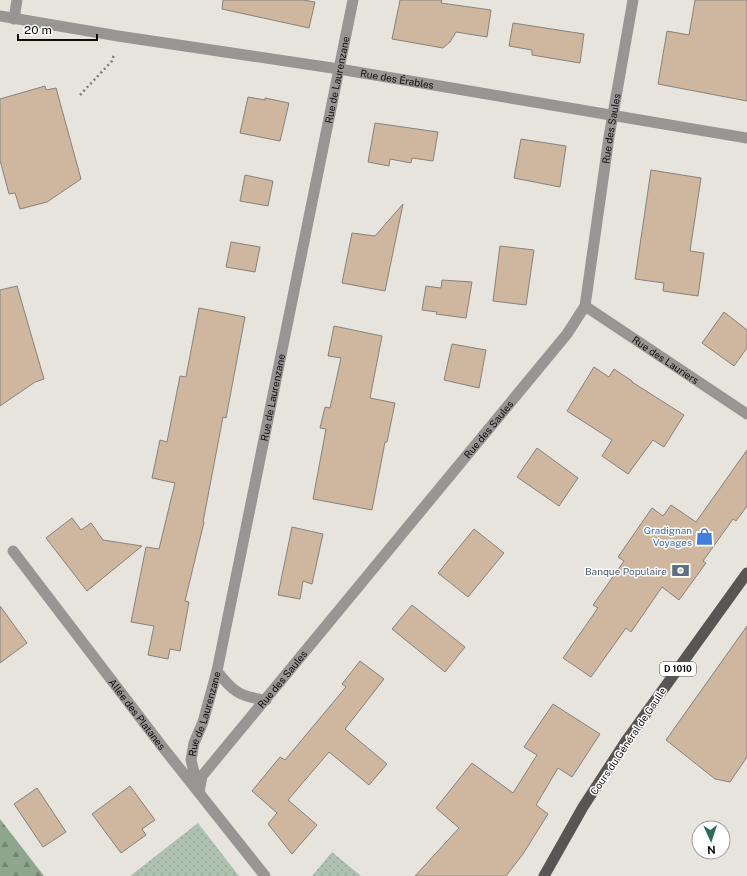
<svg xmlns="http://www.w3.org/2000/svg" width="747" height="876" viewBox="0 0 747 876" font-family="'Public Sans',sans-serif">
  <defs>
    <pattern id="grass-dots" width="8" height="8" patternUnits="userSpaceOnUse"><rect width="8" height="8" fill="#aec1af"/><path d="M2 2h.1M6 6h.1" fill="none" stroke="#94a595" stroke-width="1.8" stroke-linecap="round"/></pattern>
    <pattern id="forest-firs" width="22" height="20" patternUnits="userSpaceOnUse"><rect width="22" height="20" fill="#8ea68e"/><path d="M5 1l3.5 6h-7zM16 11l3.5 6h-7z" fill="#728672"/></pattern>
  </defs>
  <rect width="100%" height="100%" fill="#e7e4de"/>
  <path fill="url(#grass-dots)" d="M198,823L239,876H130Z
    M332,852L361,876H312Z"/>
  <path fill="url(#forest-firs)" d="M0,819L44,876H0Z"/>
  <path fill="#cfb69e" stroke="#86827d" d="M223,0H303L315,2L309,28L222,9Z
    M400,0H442L441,3L491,10L487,37L456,32L450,42L443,48L392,39Z
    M695,0H747V101L658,84L667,31L689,35Z
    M513,23L584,34L580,63L532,55V50L509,46Z
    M45,86L46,90L56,88L81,179L47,202L20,209L15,193L9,194L0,160V99Z
    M248,97L265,100V98L289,103L280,141L240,133Z
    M375,123L438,132L433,161L412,158L411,163L390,159L389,166L368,162Z
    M521,139L566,146L560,187L514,178Z
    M651,170L701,178L690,251L704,253L698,296L663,291L664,283L635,279Z
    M245,175L273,181L268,206L240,201Z
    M403,204L385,291L342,283L352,233L375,236Z
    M231,242L260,247L255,272L226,267Z
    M500,246L534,250L526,305L493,301Z
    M442,280L472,282L466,318L436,314L437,312L422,310L426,286L441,288Z
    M17,286L44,379L35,382L0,406V290Z
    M199,308L245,317L226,418L223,417L203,522H204L185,601L189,602L180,651L170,649L168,659L148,655L154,626L131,622L146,547L159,549L175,483L152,478L160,440L167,442L180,376L186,377Z
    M724,312L747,330V348L734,366L702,343Z
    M334,326L382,336L370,398L395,403L387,442H385L372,510L313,499L326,429L320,428L325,407L330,408L341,358L328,356Z
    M452,344L486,350L479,388L444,380Z
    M594,367L609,377L614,369L632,381V382L684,415L664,447L653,440L628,474L602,456L612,440L567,411Z
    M537,448L578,478L559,506L517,477Z
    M747,450V506L736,521L733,519L703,561L706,563L679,600L662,587L631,632L626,628L591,677L563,658L598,608L593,605L624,561L618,557L652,508L663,516L671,505L696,522Z
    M72,518L81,530L91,523L103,540L142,546L87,591L46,538Z
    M292,527L323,534L312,584L303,581L300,599L278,595Z
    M474,529L504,553L468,597L438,573Z
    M412,605L465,647L445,672L392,629Z
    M0,606L27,643L0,663Z
    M747,626V757L730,782L715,779L666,740Z
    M360,661L384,679L345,729L387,764L369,785L329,752L288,800L317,825L292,854L268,824L277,813L252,791L280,757L285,760L346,687L342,684Z
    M553,704L600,734L572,777L558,768L536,805L548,814L523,854L506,876H415L459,828L436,808L472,763L513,793L537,755L524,747Z
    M130,786L155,820L142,829L146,835L121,853L92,814Z
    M37,788L66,832L43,847L14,804Z"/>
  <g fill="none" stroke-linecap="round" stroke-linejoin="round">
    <path stroke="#7e7c78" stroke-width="2.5" stroke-dasharray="2 3" stroke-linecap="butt" d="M80,95L112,61L114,54"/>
    <path stroke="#979693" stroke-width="11" d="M14,19L17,0"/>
    <g stroke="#979693" stroke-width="11">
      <path id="s1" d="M0,16L118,36L339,69L747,138"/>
      <path id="s2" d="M585,306L747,414"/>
      <path id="s3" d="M13,551L161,745L265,876"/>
      <path d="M217,671C232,691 240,697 266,700"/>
      <path id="s4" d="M198,788L191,760L194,743L203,722L217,671L353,0"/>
      <path id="s5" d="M199,792L202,776L567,334L585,306L609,137L633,0"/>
    </g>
    <path stroke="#585652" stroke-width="11" d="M544,876L583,807L626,741L747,573"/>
  </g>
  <defs>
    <symbol id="shop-bare" viewBox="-9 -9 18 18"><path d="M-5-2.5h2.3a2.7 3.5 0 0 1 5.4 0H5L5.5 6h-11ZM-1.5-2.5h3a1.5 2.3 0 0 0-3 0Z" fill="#3f7fe0" stroke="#fff" stroke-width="2.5" paint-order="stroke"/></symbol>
    <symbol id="bank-bare" viewBox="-9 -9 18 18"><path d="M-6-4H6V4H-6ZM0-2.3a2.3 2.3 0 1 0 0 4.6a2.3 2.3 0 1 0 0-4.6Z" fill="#5c6f8a" stroke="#fff" stroke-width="2.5" paint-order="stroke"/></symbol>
  </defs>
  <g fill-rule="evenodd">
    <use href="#shop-bare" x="692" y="524" width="25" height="25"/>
    <use href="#bank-bare" x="668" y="558" width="25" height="25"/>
  </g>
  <g text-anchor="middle" stroke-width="3" stroke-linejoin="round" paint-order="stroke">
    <rect fill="#fff" stroke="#565554" stroke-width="1" x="660" y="662" width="36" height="14" rx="3"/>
    <g font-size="9" font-weight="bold" fill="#0d0c0a">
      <text x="678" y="672">D 1010</text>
    </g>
    <g font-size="10" fill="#0d0c0a" stroke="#fff">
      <text dy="4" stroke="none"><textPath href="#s1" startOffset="402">Rue des Érables</textPath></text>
      <text dy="4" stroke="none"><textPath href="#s4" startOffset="725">Rue de Laurenzane</textPath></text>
      <text dy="4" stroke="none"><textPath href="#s5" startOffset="802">Rue des Saules</textPath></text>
      <text dy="4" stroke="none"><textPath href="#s2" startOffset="97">Rue des Lauriers</textPath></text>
      <text dy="4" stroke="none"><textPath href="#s4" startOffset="401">Rue de Laurenzane</textPath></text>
      <text dy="4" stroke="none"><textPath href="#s5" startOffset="466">Rue des Saules</textPath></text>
      <text dy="4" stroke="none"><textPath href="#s5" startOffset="142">Rue des Saules</textPath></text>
      <text dy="4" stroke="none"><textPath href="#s3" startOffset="205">Allée des Platanes</textPath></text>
      <text dy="4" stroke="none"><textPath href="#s4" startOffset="77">Rue de Laurenzane</textPath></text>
      <text transform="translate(628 741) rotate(-56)" y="4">Cours du Général de Gaulle</text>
    </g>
    <g font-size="10" fill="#366cbe" stroke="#fff" text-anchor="end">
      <text x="692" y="534">Gradignan<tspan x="692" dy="12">Voyages</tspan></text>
    </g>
    <g font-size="10" fill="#4e5e75" stroke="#fff" text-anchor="end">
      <text x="667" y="575">Banque Populaire</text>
    </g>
  </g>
  <g transform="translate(711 840) rotate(177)"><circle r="19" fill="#ffffff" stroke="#9e9e9d"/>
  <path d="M0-3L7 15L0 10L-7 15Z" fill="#2a6b59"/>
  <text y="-6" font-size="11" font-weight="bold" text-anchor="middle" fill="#0d0c0a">N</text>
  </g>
  <path d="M18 34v6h79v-6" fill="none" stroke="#0d0c0a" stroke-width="2"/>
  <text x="24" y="34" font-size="12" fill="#0d0c0a" stroke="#ffffff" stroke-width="3" paint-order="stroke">20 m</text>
</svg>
